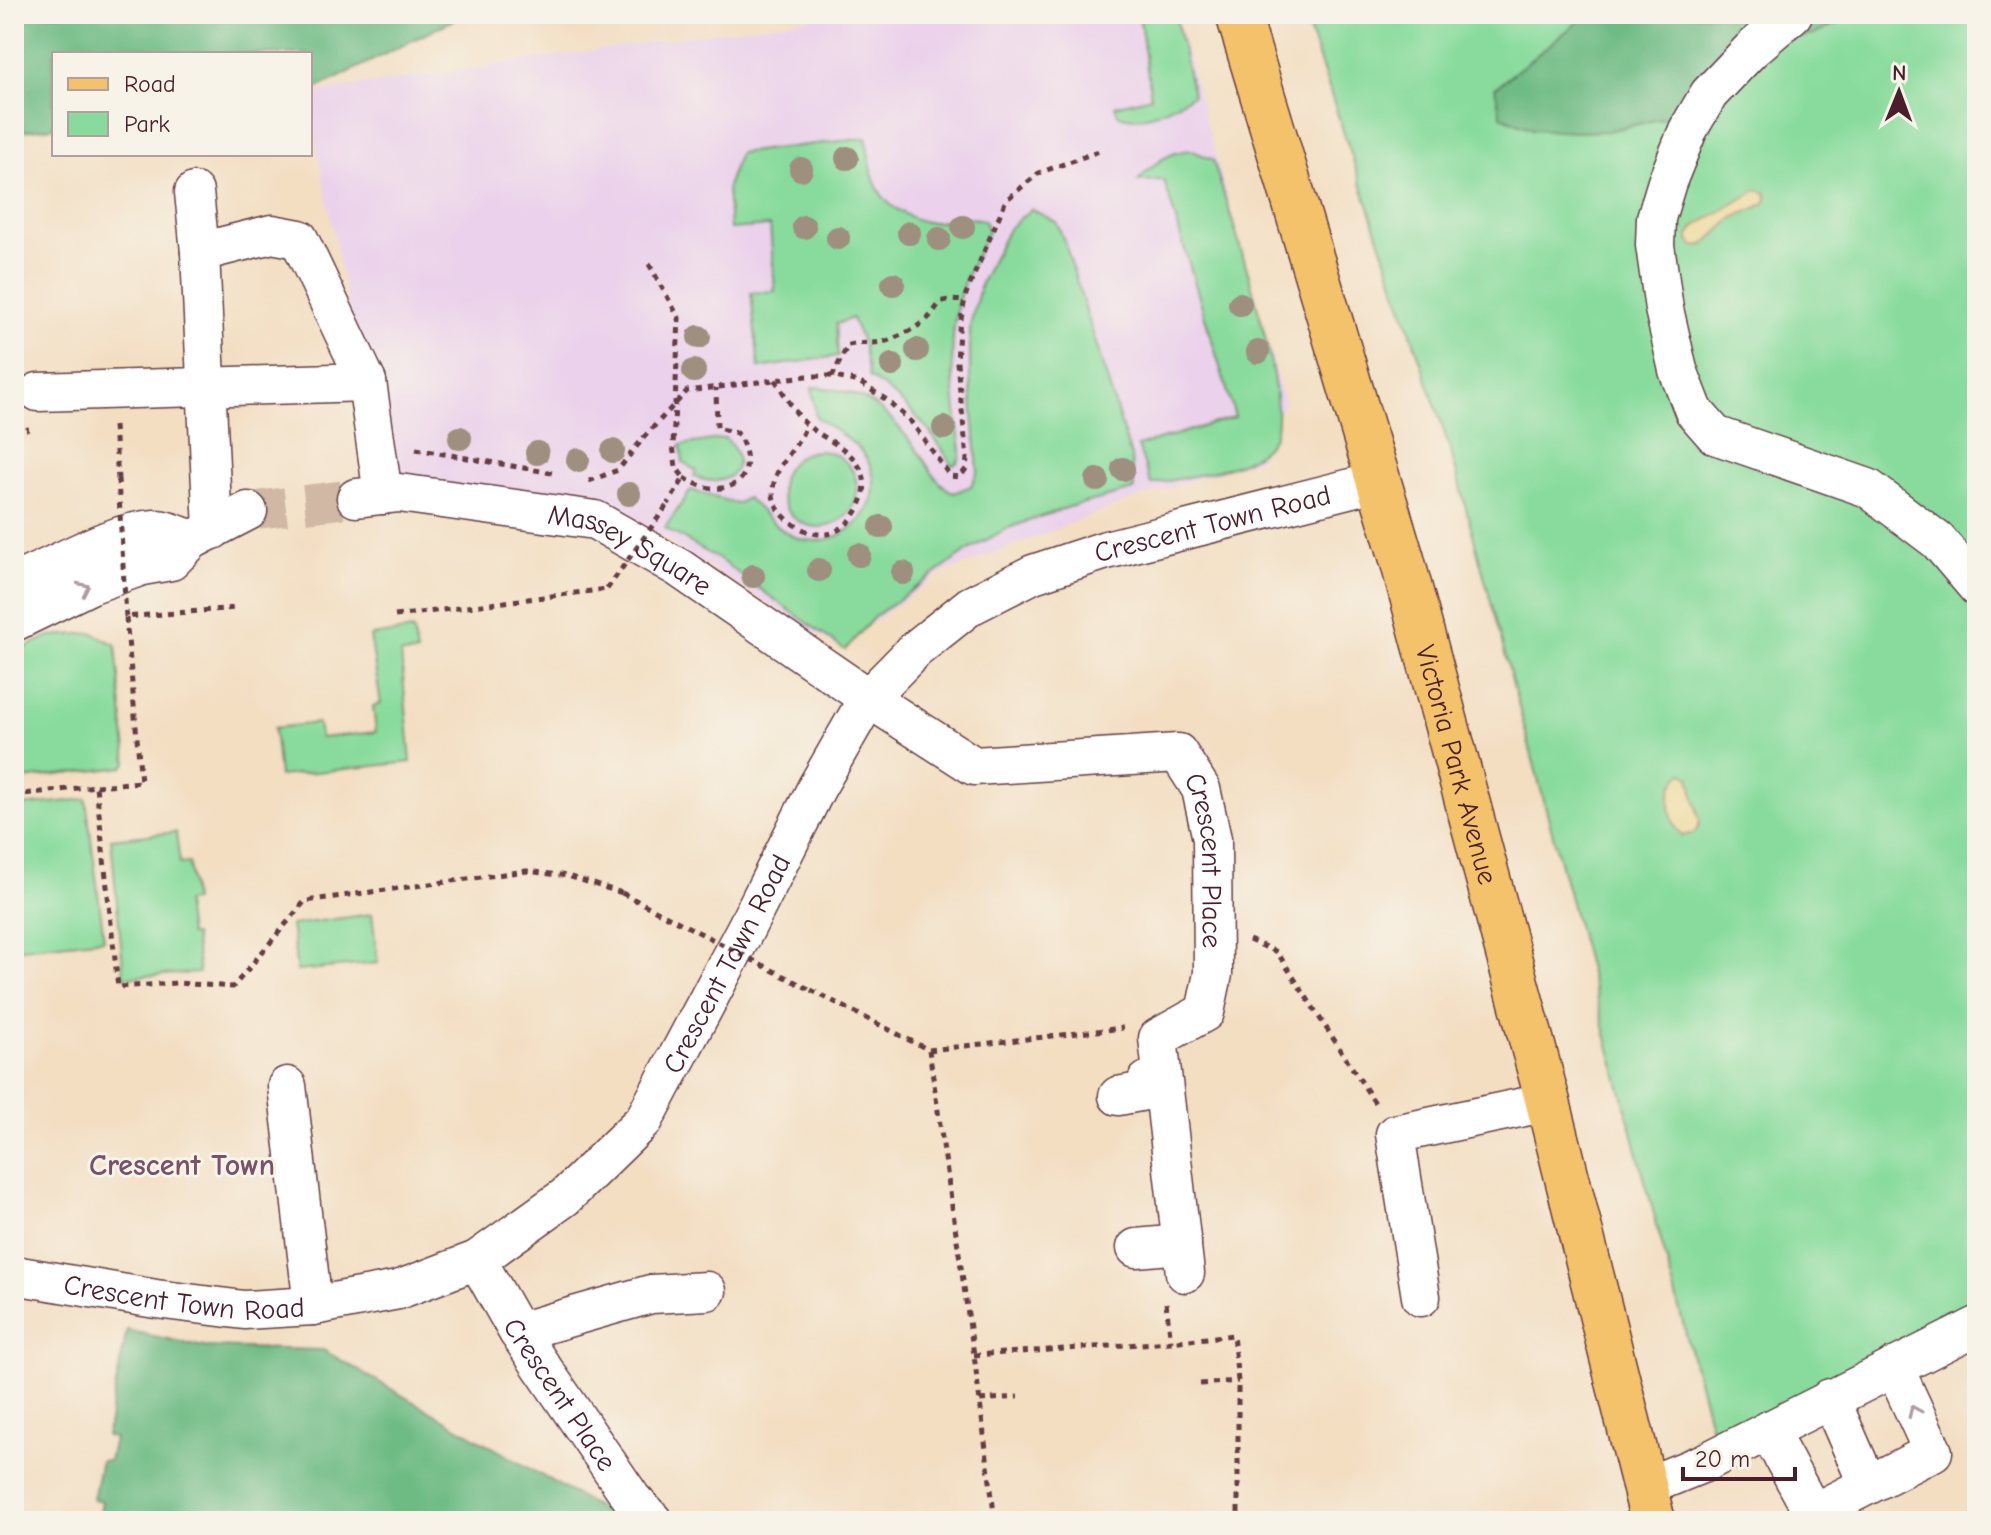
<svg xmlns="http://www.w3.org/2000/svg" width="1991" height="1535" viewBox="0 0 1991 1535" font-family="'Comic Neue',sans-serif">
  <rect width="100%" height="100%" fill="#f7f3e8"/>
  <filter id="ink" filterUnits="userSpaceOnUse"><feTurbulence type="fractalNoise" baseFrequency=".0125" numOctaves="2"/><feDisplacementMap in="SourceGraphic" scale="16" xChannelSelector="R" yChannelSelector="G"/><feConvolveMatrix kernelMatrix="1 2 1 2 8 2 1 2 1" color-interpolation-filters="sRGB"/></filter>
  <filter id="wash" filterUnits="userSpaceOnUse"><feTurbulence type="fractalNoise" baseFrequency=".006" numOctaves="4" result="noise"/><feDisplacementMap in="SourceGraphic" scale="32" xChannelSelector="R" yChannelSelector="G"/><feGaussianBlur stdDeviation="1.8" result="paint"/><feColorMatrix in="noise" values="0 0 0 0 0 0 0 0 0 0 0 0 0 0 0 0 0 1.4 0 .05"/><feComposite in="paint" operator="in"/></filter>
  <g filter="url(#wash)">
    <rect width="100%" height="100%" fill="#f3dec2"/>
    <path fill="#ebd1eb" d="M838,14H1176L1284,402L1259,459L1125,502L939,575L838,647L620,512L382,481L310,111V93Z"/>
    <path fill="#88db9c" stroke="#697d64" stroke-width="2" d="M1139,14H1175L1193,95C1174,106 1139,126 1118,114L1115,106L1151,97Z
      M1304,14H1977V1323L1715,1443L1451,452Z
      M866,138C871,170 872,197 903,213C910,217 919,221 927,222C947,223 963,215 984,220L988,232C976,256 962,281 957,307C947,355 955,403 961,451C960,457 960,463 952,465C930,427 905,401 869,377L863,344L852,318L836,324L838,356L759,368L751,293L775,291L770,226L730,229L727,187L739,153Z
      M1191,150L1213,160C1228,209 1294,400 1273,438C1256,470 1184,477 1151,484L1138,446L1235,417L1164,180L1138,181C1153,164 1167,152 1191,150Z
      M1031,209L1056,222L1064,240L1131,457L1134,490L1069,507L1008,528L969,550L874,617L845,650L720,560L665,528L691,490L736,504L747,498C763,512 779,533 801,539C851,551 898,494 861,451C851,439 829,427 816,417L812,387C867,389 891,413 922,457C932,472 937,484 954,493L971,486L978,471L970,377V326L981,283L1008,229Z
      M725,438C754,465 727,492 694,476L696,471L683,462L681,445Z
      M781 489a38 38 0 1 1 76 0a38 38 0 1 1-76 0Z
      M413,630L417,653L401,654L411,762L279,776L274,728L318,723L320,738L376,732L373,706L381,704L370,636Z
      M93,633L116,645L127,763L123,767L14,780V653L49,636Z
      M86,799L104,939L14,949V807Z
      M176,832L180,864L189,863L193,901L185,902L189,935H194L199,973L124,977L111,839Z
      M372,914L378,963L297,971L291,925Z"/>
    <path fill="#6ebb84" stroke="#5c6d58" stroke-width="2" d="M14,14H478L455,19L310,92V54H54V127L14,132Z
      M1588,14H1855L1814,35L1738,46L1691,88L1664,118L1608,131L1574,132L1532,129L1501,116L1495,88Z
      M127,1330L204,1347L323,1350L621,1521H98L102,1501L93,1499L101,1460L109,1461L114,1438L106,1436Z"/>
    <path fill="#eeda9e" stroke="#9c7c64" stroke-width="2" d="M1757,190L1766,193L1767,200L1764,204L1733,218L1704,245L1695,247L1689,241V236L1694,227Z
      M1683,773L1690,777L1700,822L1695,833L1682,836C1667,820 1664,787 1683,773Z"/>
  </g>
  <g filter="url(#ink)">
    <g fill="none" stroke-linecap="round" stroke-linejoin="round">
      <path stroke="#d1b8a4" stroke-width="38" stroke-dasharray="38 19" stroke-linecap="butt" d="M248,511L356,498"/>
      <defs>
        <g id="minor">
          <path d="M1793,14L1751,50L1709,94L1688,130L1667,182L1656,218L1655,245L1664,309L1678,370L1694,411L1715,435L1868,488L1938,541L1977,587"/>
          <path d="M194,192L200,252"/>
          <path d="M38,392L367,382"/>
          <path id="s1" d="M356,498L399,493L595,520L679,568L868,698L974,766L1178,753L1201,789L1212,839L1213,974L1205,1012L1158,1038L1185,1273"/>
          <path d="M213,530L200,252L272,234L299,239L367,382L383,495"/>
          <path d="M14,582C58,566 108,532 155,529C167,529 181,536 192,540"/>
          <path d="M14,622L92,584L142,566L171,561L192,540L248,511"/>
          <path d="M287,1086L313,1306"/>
          <path d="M1118,1096L1145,1091L1147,1081"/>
          <path d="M1136,1248L1182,1244"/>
          <path id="s2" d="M477,1260L518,1332L632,1499L653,1521"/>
          <path id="s3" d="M14,1275L156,1299L244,1310L313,1306L398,1290L477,1260L565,1197L644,1120L746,928L817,787L868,698L916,649L970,606L1033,574L1106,550L1379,481"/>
          <path d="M1421,1297L1395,1134L1548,1102"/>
          <path d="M518,1332L651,1294L707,1291"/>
          <path d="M1830,1398L1868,1485"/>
          <path d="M1768,1430L1813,1513L1933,1452L1894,1367"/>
          <path d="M1645,1487L1704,1463L1977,1326"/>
        </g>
        <g id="major">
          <path id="s4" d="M1238,14L1402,559L1548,1102L1653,1521"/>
        </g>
      </defs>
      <use href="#minor" stroke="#633c42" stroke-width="41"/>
      <use href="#major" stroke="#633c42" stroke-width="47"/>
      <path stroke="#633c42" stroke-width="5" stroke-dasharray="6 6" stroke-linecap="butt" d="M649,264L679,318L673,446L676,467L684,478L668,504
        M832,377L848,345C863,342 878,345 892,339C902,335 916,328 925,321C945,303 931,298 965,301
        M775,380C785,394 794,413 807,425C826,441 851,447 862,472C872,494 852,530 827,534C806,537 774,516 773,494C772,464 799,450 806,424
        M114,426L118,479
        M14,431L29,429
        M416,449L552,473
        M684,478C696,484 708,490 721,488C753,485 751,453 737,433L717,428L716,388
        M589,481L618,470L645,436L687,391L807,376H830L859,382L887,400L912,423L950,476L960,477L966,469L967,458L957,363L959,329L966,294L1006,200L1039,173L1102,150
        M395,616L607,589
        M96,786L141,782L126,617L236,608
        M14,795L96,786L118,987L177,983L233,987L305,901L526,871L568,876L622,893
        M1249,940L1277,952L1375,1103
        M811,990L929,1050L974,1355L995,1521
        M929,1050L1123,1028
        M1166,1303L1171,1342
        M974,1355L1171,1342L1233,1335L1238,1381V1521
        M1200,1384L1238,1381
        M980,1400L1018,1397"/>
      <use href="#minor" stroke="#fff" stroke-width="38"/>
      <use href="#major" stroke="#f3c26a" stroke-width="44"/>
      <path stroke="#633c42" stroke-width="5" stroke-dasharray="6 6" stroke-linecap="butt" d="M118,479L126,617
        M607,589L668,504
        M622,893L811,990"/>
    </g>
    <g fill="#9f8f7e">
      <circle cx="847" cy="158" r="12"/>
      <circle cx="801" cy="169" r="12"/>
      <circle cx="804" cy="227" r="12"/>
      <circle cx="963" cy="227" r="12"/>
      <circle cx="909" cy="233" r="12"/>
      <circle cx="838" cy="238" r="12"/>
      <circle cx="939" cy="239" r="12"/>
      <circle cx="893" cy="284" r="12"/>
      <circle cx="1240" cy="304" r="12"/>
      <circle cx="699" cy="337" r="12"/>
      <circle cx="917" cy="350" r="12"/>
      <circle cx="1258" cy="352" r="12"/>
      <circle cx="892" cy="365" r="12"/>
      <circle cx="694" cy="371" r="12"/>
      <circle cx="944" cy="428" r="12"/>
      <circle cx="460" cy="438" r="12"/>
      <circle cx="613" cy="451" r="12"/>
      <circle cx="537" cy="453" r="12"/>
      <circle cx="578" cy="460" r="12"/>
      <circle cx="1123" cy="469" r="12"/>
      <circle cx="1097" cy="480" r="12"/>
      <circle cx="629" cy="494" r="12"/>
      <circle cx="881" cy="527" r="12"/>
      <circle cx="859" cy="555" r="12"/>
      <circle cx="819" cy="570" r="12"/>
      <circle cx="903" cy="573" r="12"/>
      <circle cx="753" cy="576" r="12"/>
    </g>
    <defs><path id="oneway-chevron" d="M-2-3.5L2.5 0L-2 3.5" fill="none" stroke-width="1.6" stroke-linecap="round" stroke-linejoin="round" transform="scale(2)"/></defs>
    <g stroke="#ae9aa0">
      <use href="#oneway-chevron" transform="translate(84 588) rotate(-25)"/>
      <use href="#oneway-chevron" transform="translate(1914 1411) rotate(-114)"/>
    </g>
  </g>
  <g text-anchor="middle" stroke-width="6" stroke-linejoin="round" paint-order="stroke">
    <g font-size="28" fill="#4a1f2b" stroke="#f7f3e8">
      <text dy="10" stroke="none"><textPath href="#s3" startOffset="1564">Crescent Town Road</textPath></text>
      <text dy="10" stroke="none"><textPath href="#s1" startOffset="284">Massey Square</textPath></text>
      <text dy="10" stroke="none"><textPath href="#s4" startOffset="782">Victoria Park Avenue</textPath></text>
      <text dy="10" stroke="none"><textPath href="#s1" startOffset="1012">Crescent Place</textPath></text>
      <text dy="10" stroke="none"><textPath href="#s3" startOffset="868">Crescent Town Road</textPath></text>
      <text dy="10" stroke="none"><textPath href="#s3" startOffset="172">Crescent Town Road</textPath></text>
      <text dy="10" stroke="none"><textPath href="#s2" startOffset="158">Crescent Place</textPath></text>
    </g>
    <g font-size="30" font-weight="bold" fill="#785269" stroke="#f7f3e8">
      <text x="182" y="1175">Crescent Town</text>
    </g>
  </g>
  <rect width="1991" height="1535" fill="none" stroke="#f7f3e8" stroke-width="48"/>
  <rect x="52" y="52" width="260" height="104" fill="#f7f3e8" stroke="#b29e9c" stroke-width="2"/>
  <rect x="68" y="78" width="40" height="12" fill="#f3c26a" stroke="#b29e9c" stroke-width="2"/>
  <text x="124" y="92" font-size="24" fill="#4a1f2b">Road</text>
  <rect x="68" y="112" width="40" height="24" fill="#88db9c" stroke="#b29e9c" stroke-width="2"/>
  <text x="124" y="132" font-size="24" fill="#4a1f2b">Park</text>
  <g transform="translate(1899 92) rotate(1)" stroke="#f7f3e8" stroke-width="6" paint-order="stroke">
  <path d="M0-6L14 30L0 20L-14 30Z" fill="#4a1f2b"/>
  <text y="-12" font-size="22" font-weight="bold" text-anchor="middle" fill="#4a1f2b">N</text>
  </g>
  <path d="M1683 1467v12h112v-12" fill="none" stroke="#4a1f2b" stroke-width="4"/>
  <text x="1695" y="1467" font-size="24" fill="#4a1f2b" stroke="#f7f3e8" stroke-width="6" paint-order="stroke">20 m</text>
</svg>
